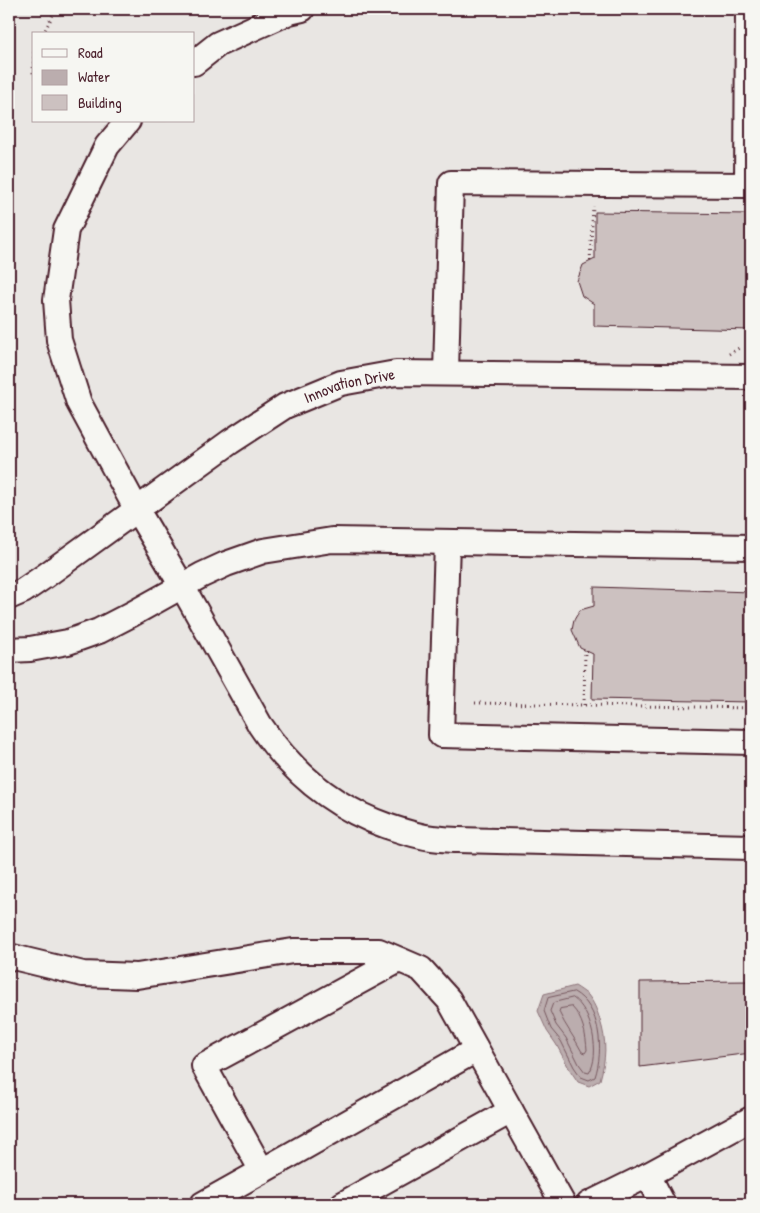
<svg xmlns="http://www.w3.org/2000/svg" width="760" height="1213" viewBox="0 0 760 1213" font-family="'Patrick Hand',sans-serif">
  <rect width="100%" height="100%" fill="#f6f6f2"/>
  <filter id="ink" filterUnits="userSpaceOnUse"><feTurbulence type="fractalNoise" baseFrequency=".02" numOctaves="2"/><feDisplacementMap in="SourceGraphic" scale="10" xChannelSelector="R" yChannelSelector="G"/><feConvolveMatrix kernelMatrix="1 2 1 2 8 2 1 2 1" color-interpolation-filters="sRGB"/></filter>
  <g filter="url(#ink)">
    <path fill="#e9e6e3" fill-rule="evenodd" d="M9,9H751V1204H9ZM34,34H194V121H34Z"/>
    <path fill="#bbadae" stroke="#8e747a" d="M575,986C580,989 584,992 588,995C594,1003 597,1010 600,1020C607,1042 606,1058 600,1080L589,1086L578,1082L570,1070L556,1044L547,1031L538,1011L544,994Z"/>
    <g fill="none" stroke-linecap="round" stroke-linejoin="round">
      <path stroke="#77585f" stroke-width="1" d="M574,992C601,1007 604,1050 595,1077L589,1080L581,1077L574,1067L561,1041L551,1029L544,1011L548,998Z
        M573,998C592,1010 601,1055 589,1073L585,1072L579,1064L566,1038L556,1025L550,1011L553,1003Z
        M572,1007C583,1018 586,1035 587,1050L585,1053L582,1052C575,1038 565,1026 559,1012L560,1009Z"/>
    </g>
    <path fill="#ccc1c0" stroke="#4a1f2b" d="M595,212L751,214V330L594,326V304L582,296L577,281L583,265L595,259Z
      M594,587L751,592V702L592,699L593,654L580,648L572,630L574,620L580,610L594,606Z
      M751,981V1053L640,1067V982Z"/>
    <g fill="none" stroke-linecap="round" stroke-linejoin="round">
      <defs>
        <g id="minor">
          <path d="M194,63L218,44L289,12L302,9"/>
          <path d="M128,121L107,146L66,230L56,300L59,340L79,403L137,510L182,586L260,725C292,773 333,807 387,826C402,831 416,836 432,838C441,839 450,840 458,840L751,847"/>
          <path d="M446,373L451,183L747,185L748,9"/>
          <path d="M447,542L441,735L751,742"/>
          <path id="s1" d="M9,597L23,591L45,576L230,442L285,406L341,383L396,373L751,377"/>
          <path d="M9,650L30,649L68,642L99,631L132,614L202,575L226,564L263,551L332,540L751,547"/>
          <path d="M9,956L83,974L137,976L293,951H379L421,969L449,1000L563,1204"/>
          <path d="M399,960L204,1066L262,1171L476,1050"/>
          <path d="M648,1175L663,1204"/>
          <path d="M203,1204L262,1171"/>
          <path d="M343,1204L511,1111"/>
          <path d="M589,1204L648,1175L751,1119"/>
        </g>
      </defs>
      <use href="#minor" stroke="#4a1f2b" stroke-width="28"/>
      <path stroke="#4a1f2b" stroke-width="3" stroke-dasharray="1 4" stroke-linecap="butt" d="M43,34L56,9
        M34,52L33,72L34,75
        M590,261L593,206
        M729,354L739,348
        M475,703L751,708
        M584,705L585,650"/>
      <use href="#minor" stroke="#f6f6f2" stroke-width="24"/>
    </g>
  </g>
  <g text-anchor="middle" stroke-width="4.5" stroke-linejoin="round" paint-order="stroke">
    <g font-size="16" fill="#4a1f2b" stroke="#f6f6f2">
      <text dy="6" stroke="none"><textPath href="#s1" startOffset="404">Innovation Drive</textPath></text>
    </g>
  </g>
  <rect width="760" height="1213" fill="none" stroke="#f6f6f2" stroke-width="30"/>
  <rect x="15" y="15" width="730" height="1183" fill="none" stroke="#4a1f2b" stroke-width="2" filter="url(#ink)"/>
  <rect x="32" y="32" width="162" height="90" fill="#f6f6f2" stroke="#b1a0a2"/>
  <rect x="42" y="49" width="25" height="8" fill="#f6f6f2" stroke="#b1a0a2"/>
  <text x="78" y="58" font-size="15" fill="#4a1f2b">Road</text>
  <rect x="42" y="70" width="25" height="15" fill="#bbadae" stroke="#b1a0a2"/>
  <text x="78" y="82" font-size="15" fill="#4a1f2b">Water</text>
  <rect x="42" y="95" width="25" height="15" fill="#ccc1c0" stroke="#b1a0a2"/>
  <text x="78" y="108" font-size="15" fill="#4a1f2b">Building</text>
</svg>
